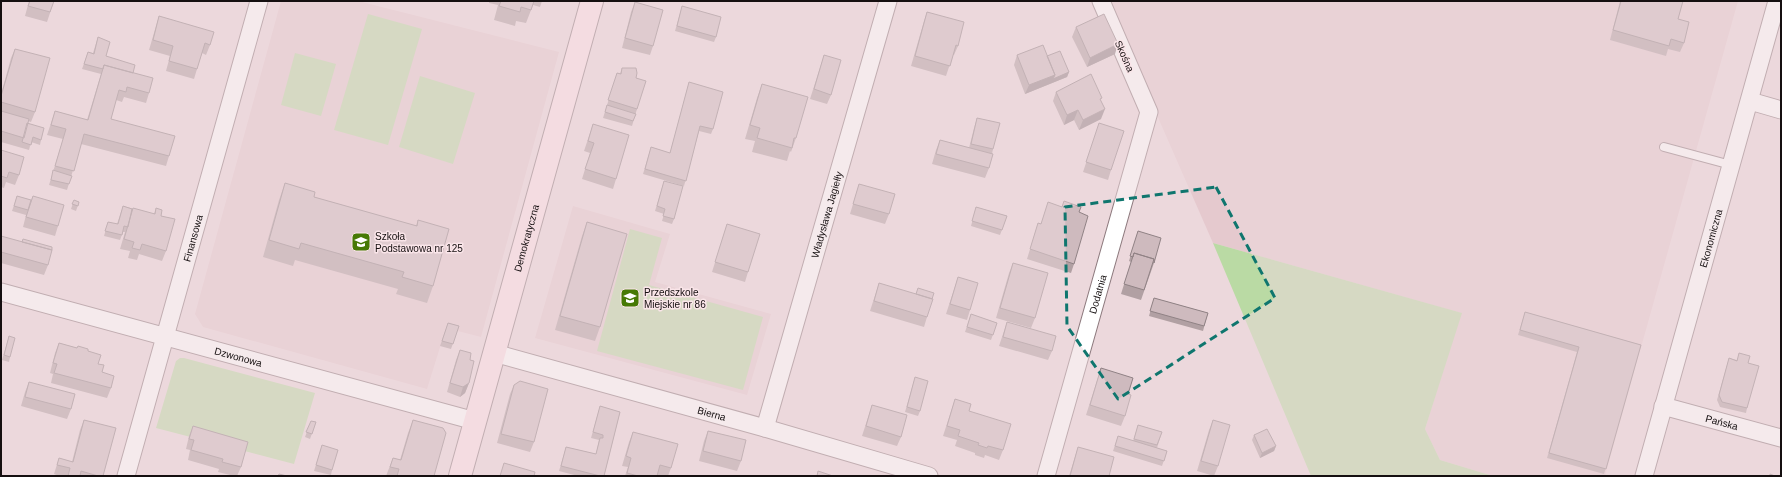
<svg xmlns="http://www.w3.org/2000/svg" width="1782" height="477" viewBox="0 0 1782 477" font-family="Helvetica,sans-serif">
  <rect width="100%" height="100%" fill="#ecd8dc"/>
  <path fill="#e5c9ce" d="M281,1H358L559,52L481,337L446,328L427,389L203,327L195,314Z
    M1107,1H1738L1605,476H1493L1440,460L1425,429L1461,313L1213,243Z
    M573,206L670,234L655,282L771,314L747,395L535,338Z"/>
  <path fill="#badaa4" d="M368,14L422,29L388,145L334,130Z
    M295,53L336,64L321,116L281,105Z
    M420,76L475,93L453,164L399,147Z
    M630,229L662,238L649,285L763,317L743,390L597,351Z
    M1213,243L1462,313L1425,429L1440,460L1493,476H1311Z
    M180,358H184L315,393L294,464L156,428L176,361Z"/>
  <g fill="none" stroke-linecap="round" stroke-linejoin="round">
    <defs>
      <path id="lane" d="M1664,147L1731,165"/>
      <g id="street">
        <path d="M1750,101L1781,110"/>
        <path id="s1" d="M1,292L475,421"/>
        <path id="s2" d="M494,353L765,428L929,476"/>
        <path id="s3" d="M1663,406L1781,438"/>
        <path id="s4" d="M765,428L888,1"/>
        <path id="s5" d="M126,476L259,1"/>
        <path id="s6" d="M1046,476L1149,112L1101,1"/>
        <path id="s7" d="M1644,476L1777,1"/>
      </g>
      <g id="secondary">
        <path id="s8" d="M460,476L592,1"/>
      </g>
    </defs>
    <use href="#lane" stroke="#8d7a7e" stroke-width="10"/>
    <use href="#street" stroke="#8d7a7e" stroke-width="19"/>
    <use href="#secondary" stroke="#8d7a7e" stroke-width="24"/>
    <use href="#lane" stroke="#fff" stroke-width="8"/>
    <use href="#street" stroke="#fff" stroke-width="17"/>
    <use href="#secondary" stroke="#fde0e7" stroke-width="22"/>
  </g>
  <path fill="#b1a0a3" d="M29,1H54L47,22L25,16Z
    M489,1H542L540,7L533,5L526,23L516,21L515,26L494,20L498,5L489,3Z
    M1620,1H1683L1678,19L1684,43L1680,52L1668,49L1666,56L1610,40Z
    M635,2L653,46L650,55L622,48L631,12Z
    M682,6L716,37L714,42L675,31Z
    M927,12L958,46L954,55H953L946,76L911,66L924,21Z
    M159,16L210,45L206,55L202,53L197,69L194,79L166,71L170,56L149,50L156,26Z
    M1076,27L1115,54L1087,67L1072,37Z
    M98,37L106,56L133,73L149,93L146,103L124,97L122,102L116,100L111,119L169,156L166,166L81,144L67,190L49,185L63,139L47,135L55,111L87,120L101,74L82,69L88,52L93,53Z
    M15,49L35,112L31,122L28,121L27,123L41,140L40,145L31,142L29,150L1,142V94L11,58Z
    M824,55L831,95L827,104L810,99Z
    M1017,55L1047,56L1069,72L1067,77L1025,94L1014,65Z
    M622,68L636,78L637,109L632,126L603,118L617,73L620,74Z
    M689,82L713,129L711,134L699,131L684,186L643,174L651,147L670,153Z
    M762,84L796,138L791,152L790,151L787,161L752,152L755,141L745,139L757,98Z
    M1056,92L1101,101V119L1079,130L1074,120L1064,125L1053,101Z
    M977,118L993,149L992,154L989,168L985,178L932,164L936,150L940,140L969,148L974,128Z
    M593,124L616,179L613,189L582,179L590,153L584,151Z
    M1096,133L1111,170L1108,180L1083,172Z
    M1,150L19,175L15,185L6,182L4,188L1,187Z
    M664,181L674,219L672,224L662,221L664,214L655,211Z
    M285,183L314,197L416,226L418,220L433,286L427,303L396,294L398,289L295,260L293,266L263,257L279,200Z
    M859,184L889,214L885,224L850,214Z
    M17,196L31,200L33,196L58,226L55,236L23,227L26,215L12,211Z
    M74,200L79,202L76,211L71,209Z
    M123,206L154,214L156,208L161,216L166,251L162,261L139,254L137,260L128,258L130,251L120,249L125,232H123L120,240L104,236L108,222L117,224Z
    M976,207L1007,216L1000,235L971,226Z
    M1062,207L1079,212L1074,264L1071,273L1027,259L1038,223L1040,224Z
    M587,222L600,327L595,341L555,330L582,236Z
    M727,224L748,272L745,282L712,272Z
    M1138,231L1154,263L1141,300L1121,294L1131,262L1129,261Z
    M1,236L48,265L44,275L1,263Z
    M1013,263L1035,318L1031,328L996,318L1009,273Z
    M958,277L970,310L967,320L946,314Z
    M879,283L927,317L924,327L870,311Z
    M1154,298L1208,313L1203,331L1149,316Z
    M1525,312L1641,345L1604,474L1547,458L1577,352L1518,335Z
    M971,314L997,323L991,340L965,332Z
    M1007,322L1052,351L1048,360L999,346Z
    M448,323L459,326L451,349L440,346Z
    M9,336L10,357L9,362L2,360Z
    M59,343L88,351L98,364L111,388L107,398L51,383L53,374L50,373L55,353Z
    M460,350L470,360L469,383L465,393L460,397L447,392L456,360Z
    M1729,358L1748,363L1747,408L1746,413L1720,407L1717,400Z
    M1101,368L1128,394L1125,416L1121,426L1086,415Z
    M915,377L920,411L918,416L905,412Z
    M29,382L71,409L67,419L21,406L25,392Z
    M514,385L534,442L530,452L497,443L510,394Z
    M955,399L969,411L1003,450L999,460L985,455L984,458L975,455V453L955,446L957,440L943,436Z
    M872,405L901,437L897,446L862,436Z
    M600,406L620,412L604,476H578L559,471L566,447L596,454L599,440L591,438Z
    M84,420L103,476H59L54,474L59,458L72,462L80,430Z
    M413,420L434,476H386L393,458L400,460L408,433Z
    M1213,420L1218,466L1214,476L1197,471L1209,430Z
    M311,421L316,422L310,439L305,437Z
    M1138,425L1162,432L1157,448L1167,451L1162,466L1113,451L1118,436L1133,441Z
    M193,426L241,467L237,476H234L218,472L219,469L188,460L190,450L186,449L189,436Z
    M708,431L741,461L737,471L699,461L704,441Z
    M633,432L671,468L668,476L657,475V476H625L628,467L622,466L629,442Z
    M1254,435L1276,446L1274,451L1260,458L1252,440Z
    M322,445L332,470L331,475L314,471Z
    M1078,447L1109,476H1069Z"/>
  <path fill="#908285" d="M1118,44L1115,54L1087,67L1090,58Z
    M1069,72L1067,77L1025,94L1029,85L1055,75Z
    M1105,109L1101,119L1079,130L1083,120Z
    M1078,110L1074,120L1064,125L1067,115Z
    M469,383L465,393L460,397L463,387Z
    M1276,446L1274,451L1260,458L1262,453Z"/>
  <path fill="#cebabe" stroke="#908285" d="M30,1H54L50,12L28,6Z
    M501,1H534L531,10L521,7L520,12L499,6Z
    M1621,1H1683L1678,19L1689,22L1684,43L1671,39L1669,46L1613,30Z
    M635,2L663,10L653,46L625,38Z
    M682,6L721,17L716,37L677,26Z
    M927,12L964,22L958,46L956,45L950,66L915,56Z
    M1104,14L1118,44L1090,58L1076,27Z
    M159,16L214,32L210,45L205,43L197,69L169,61L173,46L153,40Z
    M98,37L110,42L106,56L135,65L133,73L104,65L103,69L84,64L88,52L94,54Z
    M1043,45L1055,75L1029,85L1017,55Z
    M15,49L50,58L35,112L1,102V96Z
    M1060,51L1069,72L1053,79L1055,75L1047,56Z
    M824,55L841,60L831,95L814,89Z
    M104,65L153,78L149,93L127,87L126,92L119,90L111,119L175,136L169,156L84,134L74,171L55,166L66,129L51,125L55,111L88,120Z
    M622,68H636L637,73L636,78L646,81L637,109L608,100L617,73L621,74Z
    M1091,74L1102,98L1100,99L1105,109L1083,120L1078,110L1067,115L1056,92Z
    M689,82L723,92L713,129L700,126L686,181L645,169L651,147L670,153Z
    M762,84L808,97L796,138H794L792,148L757,138L760,128L750,125Z
    M607,105L636,114L633,121L605,112Z
    M1,111L29,119L24,138L1,131Z
    M977,118L1000,123L993,149L971,144Z
    M27,123L44,128L41,140L33,137L31,145L22,142Z
    M1099,123L1124,131L1111,170L1086,162Z
    M593,124L629,135L616,179L585,169L594,143L588,141Z
    M940,140L993,154L989,168L936,154Z
    M1,150L24,157L19,175L9,172L7,178L1,176Z
    M53,170L72,176L69,184L51,180Z
    M664,181L683,186L674,219L663,216L665,209L657,206Z
    M285,183L315,192L314,197L417,226L418,220L449,229L433,286L402,277L404,272L301,243L299,249L269,240Z
    M859,184L895,194L889,214L853,204Z
    M17,196L31,200L28,210L14,206Z
    M33,196L64,205L58,226L26,217Z
    M74,200L79,202L78,206L72,204Z
    M1064,201L1081,207L1079,212L1088,216L1074,264L1030,249L1038,223L1041,224L1048,202L1062,207Z
    M123,206L132,209L128,227L124,226L122,235L105,231L108,222L118,224Z
    M976,207L1007,216L1002,230L972,221Z
    M133,208L155,214L156,208L162,210L161,216L175,219L166,251L142,244L140,250L132,248L134,242L124,239Z
    M587,222L627,234L600,327L560,316Z
    M727,224L760,234L748,272L715,262Z
    M1138,231L1161,238L1154,263V259L1134,253L1133,257L1130,256Z
    M1,236L52,250L48,265L1,252Z
    M23,239L52,247V250L22,242Z
    M1134,253L1154,259L1144,290L1124,284Z
    M1013,263L1048,273L1035,318L1000,308Z
    M958,277L978,283L970,310L950,304Z
    M879,283L933,299L927,317L874,301Z
    M918,288L934,293L932,299L916,294Z
    M1154,298L1208,313L1204,326L1150,311Z
    M1525,312L1641,345L1606,469L1549,453L1579,347L1520,330Z
    M971,314L997,323L993,335L967,327Z
    M1007,322L1056,336L1052,351L1003,337Z
    M448,323L459,326L453,344L442,341Z
    M9,336L15,338L10,357L4,355Z
    M59,343L77,348L78,346L88,349V351L101,355L98,364L104,365L102,372L114,376L111,388L54,373L57,364L53,363Z
    M460,350L471,353L470,360L474,361L469,383L463,387L450,383Z
    M1739,353L1750,356L1748,363L1759,366L1747,408L1722,402L1719,395L1729,358L1737,361Z
    M1101,368L1133,378L1128,394L1131,395L1125,416L1090,405Z
    M915,377L928,381L920,411L907,407Z
    M520,381L548,389L534,442L501,434L514,385Z
    M29,382L75,394L71,409L25,397Z
    M955,399L971,404L969,411L1011,424L1003,450L988,446L987,448L978,445L979,443L958,436L960,430L947,426Z
    M872,405L907,415L901,437L866,426Z
    M600,406L620,412L604,476H600L561,466L566,447L596,454L600,438H603V435L593,432Z
    M84,420L116,428L103,476H98L81,471L80,476H68L70,468L57,465L59,458L73,462Z
    M413,420L443,428L446,433L434,476H397L399,469L390,467L393,458L401,460Z
    M1213,420L1230,425L1218,466L1201,461Z
    M311,421L316,422L312,434L306,432Z
    M1138,425L1162,432L1157,445L1134,439Z
    M193,426L248,442L241,467L222,462L223,459L191,450L194,440L189,439Z
    M1267,429L1276,446L1262,453L1254,435Z
    M708,431L746,440L741,461L703,451Z
    M633,432L678,444L671,468L660,465L657,476H638L627,473L631,458L626,456Z
    M1118,436L1167,451L1164,461L1115,446Z
    M322,445L338,450L332,470L316,465Z
    M1078,447L1114,457L1109,476H1070Z
    M504,463L535,472L534,476H500Z
    M818,471L833,476H817Z
    M279,474L287,476H278Z
    M1770,474L1775,476H1770Z"/>
  <path d="M0 0H1782V477H0ZM1216,187L1275,298L1118,399L1067,326L1065,207Z" fill="#ecd8dc" fill-opacity=".55" fill-rule="evenodd"/>
  <path fill="none" stroke="#0f766e" stroke-width="3" stroke-dasharray="8 5" stroke-linejoin="round" d="M1216,187L1275,298L1118,399L1067,326L1065,207Z"/>
  <defs>
    <symbol id="school-square" viewBox="-11 -11 22 22"><rect x="-9" y="-9" width="18" height="18" rx="4" fill="#467905" stroke="#fae5e9"/><path d="M0-5L7-2L0 1L-7-2ZM-4 1L0 2.5L4 1V4Q0 6-4 4Z" fill="#fff"/></symbol>
  </defs>
  <g fill-rule="evenodd">
    <use href="#school-square" x="350" y="231" width="22" height="22"/>
    <use href="#school-square" x="619" y="287" width="22" height="22"/>
  </g>
  <g text-anchor="middle" stroke-width="3" stroke-linejoin="round" paint-order="stroke">
    <g font-size="10" fill="#150f10" stroke="#fae5e9">
      <text transform="translate(1125 56) rotate(66)" y="4">Skośna</text>
      <text dy="4" stroke="none"><textPath href="#s4" startOffset="222">Władysława Jagiełły</textPath></text>
      <text dy="4" stroke="none"><textPath href="#s5" startOffset="247">Finansowa</textPath></text>
      <text dy="4" stroke="none"><textPath href="#s8" startOffset="247">Demokratyczna</textPath></text>
      <text dy="4" stroke="none"><textPath href="#s7" startOffset="247">Ekonomiczna</textPath></text>
      <text dy="4" stroke="none"><textPath href="#s6" startOffset="189">Dodatnia</textPath></text>
      <text dy="4" stroke="none"><textPath href="#s1" startOffset="246">Dzwonowa</textPath></text>
      <text dy="4" stroke="none"><textPath href="#s2" startOffset="226">Bierna</textPath></text>
      <text dy="4" stroke="none"><textPath href="#s3" startOffset="61">Pańska</textPath></text>
    </g>
    <g font-size="10" fill="#150f10" stroke="#fae5e9" text-anchor="start">
      <text x="375" y="240">Szkoła<tspan x="375" dy="12">Podstawowa nr 125</tspan></text>
      <text x="644" y="296">Przedszkole<tspan x="644" dy="12">Miejskie nr 86</tspan></text>
    </g>
  </g>
  <rect width="1782" height="477" fill="none" stroke="#150f10" stroke-width="4"/>
</svg>
